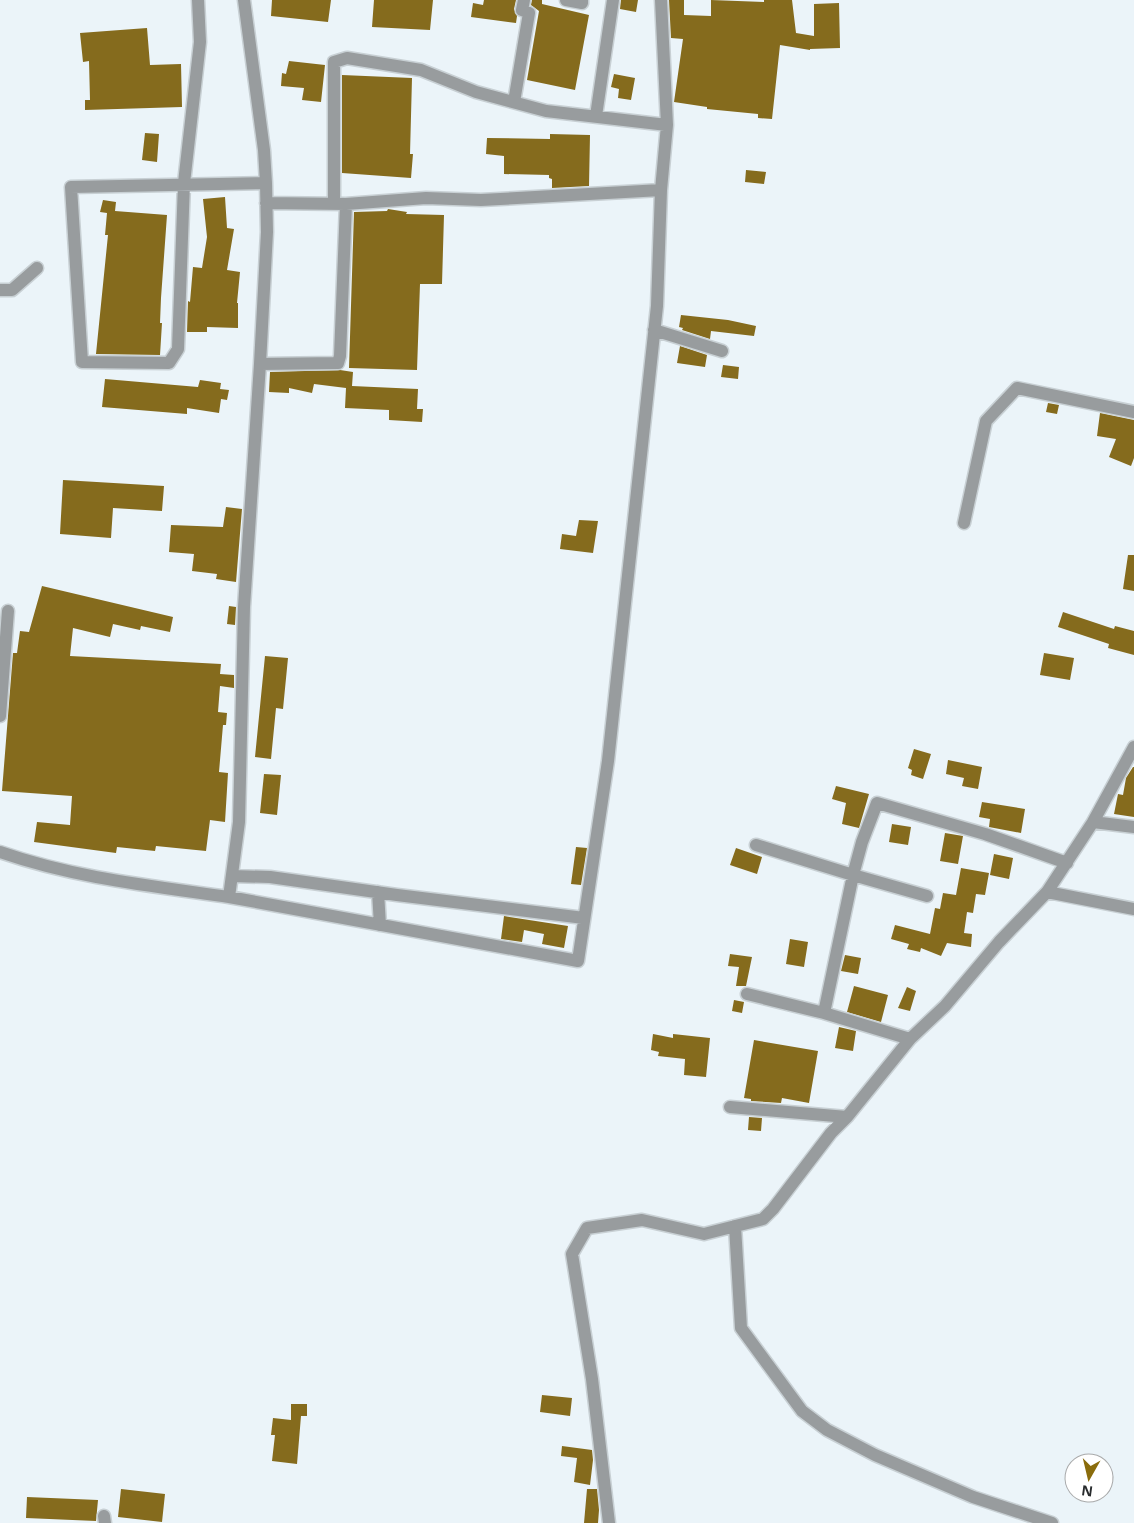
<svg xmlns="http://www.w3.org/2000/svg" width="1134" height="1523" viewBox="0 0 1134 1523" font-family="'Open Sans',sans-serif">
  <rect width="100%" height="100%" fill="#ebf4f9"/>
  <path fill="#856b1d" d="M272,0H331L328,22L271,16Z
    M374,0H433L430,30L372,27Z
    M484,0H516L514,9L517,16L516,23L471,17L473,3L483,5Z
    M532,0H542V4L589,15L575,90L527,80L539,11L531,5Z
    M621,0H638L636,12L620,9Z
    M669,0H684V15L711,16V0L764,2V0H792L796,33L814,36V4L839,3L840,48L810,49V50L780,45L772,119L758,118V114L707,109V107L674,102L683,39L671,38Z
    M147,28L150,65L181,64L182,107L85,110V100H90L89,61L83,62L80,33Z
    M289,61L325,65L321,102L302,100L304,88L281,86L282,73L286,74Z
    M614,74L635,78L631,100L618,98L619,89L611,87Z
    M342,75L412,78L410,154H413L411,178L342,173Z
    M145,133L159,134L157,162L142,160Z
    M550,134L590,135L589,186L552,188V179L549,178V175L504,174V156L486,154L487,138L550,139Z
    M746,170L766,172L764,184L745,182Z
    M225,197L227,228L234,229L227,270L240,272L237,303H238V328L207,327V332H187L188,301L190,302L193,267L202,268L207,237L203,199Z
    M103,200L116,202L115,211L167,215L161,298L160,323H162L160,355L96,354L108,235H105L107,213L100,212Z
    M388,209L407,212L406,214L444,215L442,284H420L417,370L349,368L354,212L387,211Z
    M681,315L728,320L756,326L754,336L711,331L710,339L682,330L683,328L679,327Z
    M680,346L707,355L705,367L677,363Z
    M723,365L739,367L738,379L721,377Z
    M340,370L353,372L352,386L418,389L417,409H423L422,422L389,420V410L345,408L346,388L314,384L312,393L289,388V393L269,392L270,372Z
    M105,379L198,387L200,380L221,383L220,389L229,390L227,400L221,399L219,413L187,408V414L102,407Z
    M1048,403L1059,405L1057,414L1046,412Z
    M1100,413L1134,420V458L1131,466L1109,457L1116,439L1097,436Z
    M63,480L164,486L162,511L113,508L111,538L60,534Z
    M226,507L242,509L236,582L216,579L217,574L192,571L194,554L169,552L171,525L223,527Z
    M579,520L598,521L593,553L560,549L562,534L576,536Z
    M1128,555H1134V591L1123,589Z
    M42,586L173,617L170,632L141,626L140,630L113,624L110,637L73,628L70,656L221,664L220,674L234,675V688L220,686L218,712L227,713L226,725H223L219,772L228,773L225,822L210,820L206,851L156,846L155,851L117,847L116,853L34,842L37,822L70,825L72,796L2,791L13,653H17L20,631L29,632Z
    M229,606L236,607L235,625L227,624Z
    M1063,612L1114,629L1115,626L1134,631V655L1108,648L1109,644L1058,627Z
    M1044,653L1074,658L1070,680L1040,675Z
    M265,656L288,658L283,709L276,708L271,759L255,757Z
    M914,749L931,754L923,779L911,775L912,770L908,768Z
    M948,760L982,767L978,789L962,786L964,778L946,774Z
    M1133,767H1134V817L1114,814L1118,794L1123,795L1126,778Z
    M264,774L281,775L277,815L260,813Z
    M836,786L869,794L859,828L842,824L846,803L832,799Z
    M982,802L1025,809L1021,833L989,827L990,819L979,817Z
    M892,824L911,827L908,845L889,842Z
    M945,833L963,836L958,864L940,861Z
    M576,847L587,848L581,885L571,884Z
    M736,848L762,857L757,874L730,865Z
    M994,854L1013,858L1009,879L990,875Z
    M961,868L989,873L985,895L976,894L973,913L967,912L964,933L972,934L971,947L947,943L941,956L921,948L920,952L907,949L909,944L891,939L895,925L930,934L935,908L940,909L943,893L956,895Z
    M504,916L568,926L564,948L542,944L544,934L524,930L522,942L501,939Z
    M790,939L808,942L804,967L786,964Z
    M730,954L752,957L746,986H736L739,967L728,966Z
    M845,955L861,958L858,974L841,971Z
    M854,986L888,995L881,1022L847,1012Z
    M907,987L916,991L910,1011L898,1008Z
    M734,1000L744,1002L742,1013L732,1011Z
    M839,1027L856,1031L853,1051L835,1048Z
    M653,1034L673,1038V1034L710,1038L706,1077L684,1075L685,1059L658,1056L659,1052L651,1050Z
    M754,1040L818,1051L809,1103L782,1098L781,1103L751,1101V1099L744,1098Z
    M749,1117L762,1118L761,1131L748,1130Z
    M542,1395L572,1398L570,1416L540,1412Z
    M291,1404H307V1416H301L297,1464L272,1461L275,1435H271L273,1418L291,1420Z
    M562,1446L592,1450L593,1460L590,1485L574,1482L577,1458L561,1456Z
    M121,1489L165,1494L162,1522L118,1517Z
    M587,1489H597L599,1510L598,1523H584Z
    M27,1497L98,1500L96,1521L26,1518Z"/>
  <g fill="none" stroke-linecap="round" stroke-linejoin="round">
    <defs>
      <path id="minor" d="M198,0L200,42L184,183L178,349L169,363L82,362L71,187L266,183L264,150L244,0
        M566,0L582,3V0
        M514,102L529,13L522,10L524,0
        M596,116L613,0
        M266,203L346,204L426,198L481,200L661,190L667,125L661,0
        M334,204V62L347,58L421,70L476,92L546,111L667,125
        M0,290H12L37,268
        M654,330L722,351
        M260,364L338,363L340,356L346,204
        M964,523L986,421L1017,388L1134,412
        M0,716L8,611
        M1093,822L1134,827
        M756,845L853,875L927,896
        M0,852C74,878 152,886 229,897L239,822L244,607L260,364L267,232L266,183
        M232,876L270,877L397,895L584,918
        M378,892L380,925
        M1047,892L1134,909
        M229,897L578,961L608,761L657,306L661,190
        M747,994L824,1013L910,1039
        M824,1013L853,875L862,842L877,803L985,834L1067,863
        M730,1107L847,1117
        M735,1226L741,1328L802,1411L827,1430L875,1455L973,1497L1052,1523
        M104,1516L105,1523
        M609,1523L592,1379L572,1254L587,1228L642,1220L704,1234L763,1219L773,1209L831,1133L847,1117L910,1039L945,1006L999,942L1047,892L1093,822L1134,747"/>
    </defs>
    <use href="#minor" stroke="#c8d0d4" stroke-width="15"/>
    <use href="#minor" stroke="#989c9e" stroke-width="12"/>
  </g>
  <g transform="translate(1089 1478) rotate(188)"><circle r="24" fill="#ffffff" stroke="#a9aaab"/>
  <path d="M0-4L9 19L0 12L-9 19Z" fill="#8a6c0c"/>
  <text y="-8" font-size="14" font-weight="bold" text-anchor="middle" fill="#282b2d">N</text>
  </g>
</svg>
